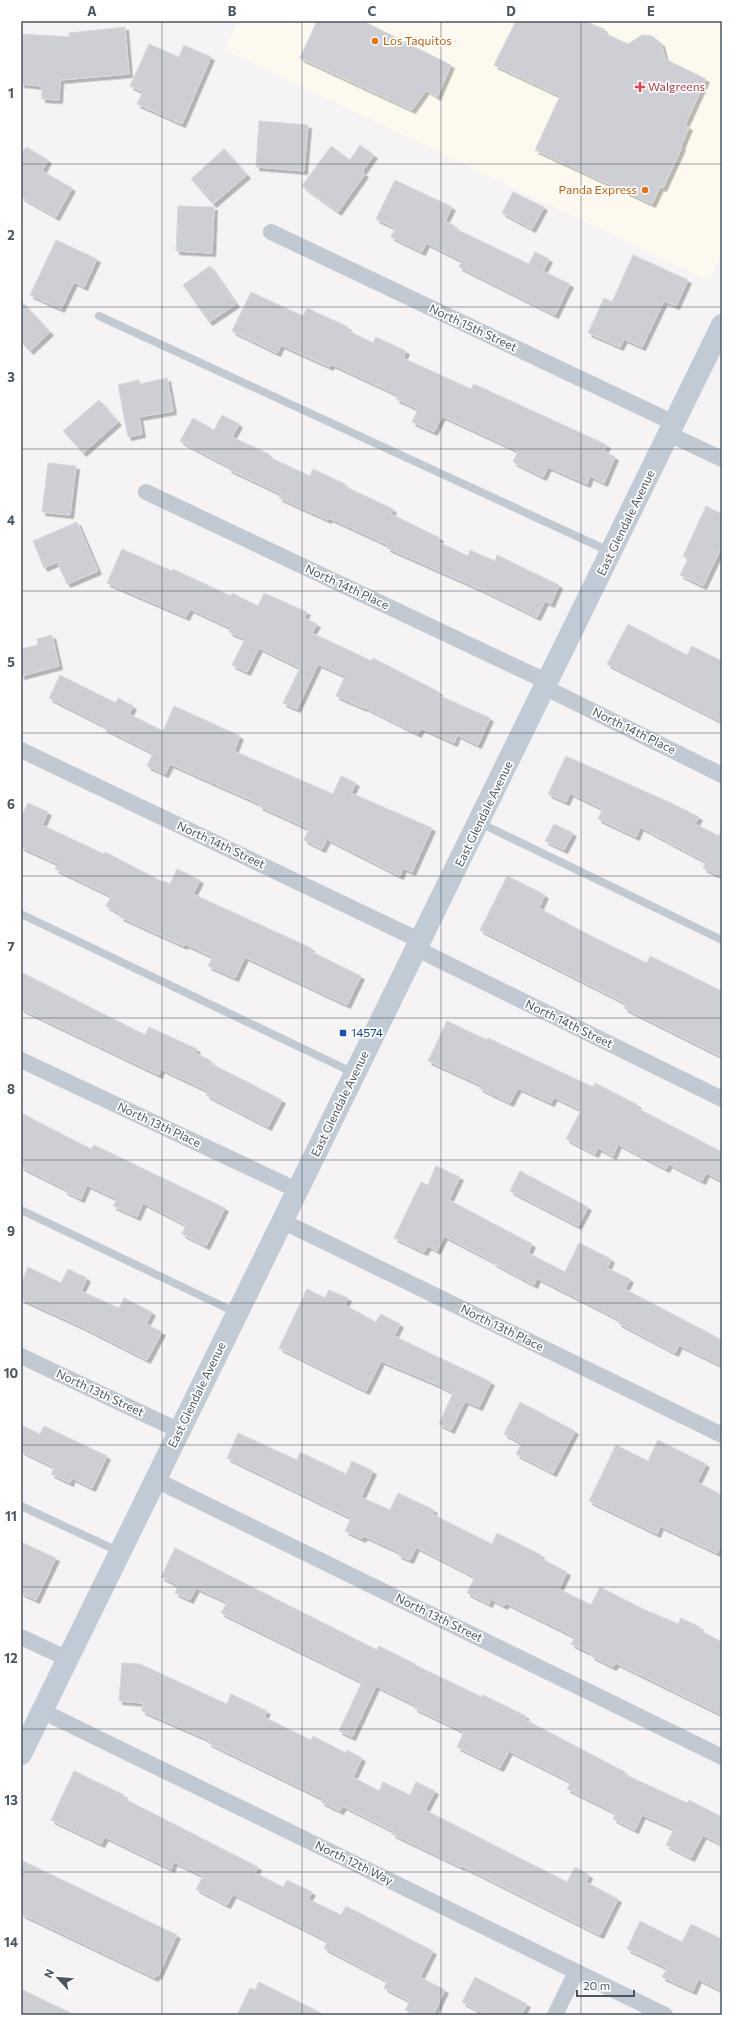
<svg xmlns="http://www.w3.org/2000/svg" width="743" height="2036" viewBox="0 0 743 2036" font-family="Commissioner,sans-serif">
  <defs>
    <filter id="shadow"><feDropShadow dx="3.5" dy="3.5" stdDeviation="0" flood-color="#0004"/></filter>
  </defs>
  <rect width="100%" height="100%" fill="#f5f3f3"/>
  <path fill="#fdf9ef" d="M238,21H722V255L709,281L225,50Z"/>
  <path fill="#cdcfd5" stroke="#d7d9de" filter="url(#shadow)" d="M317,21H363L451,65L437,97L426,90L412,110L300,58Z
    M516,21H584L604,29L602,32L628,44L642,35L652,36L661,43L665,59L706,79L685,125L689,127L681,146L682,147L663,188L660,187L652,204L535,150L560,96L494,65Z
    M125,27L129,74L60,80L59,100L42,99V86L21,84V34L70,37L69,33Z
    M149,44L179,57L184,45L211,57L182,124L137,104L143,92L130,86Z
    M259,121L308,125L304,171L256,167Z
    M360,145L374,155L362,172L365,174L338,212L302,186L331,146L350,160Z
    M26,147L48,160L42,171L72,188L56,217L21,197V156Z
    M224,149L247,175L213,204L191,179Z
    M395,180L452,207L445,221L455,226L454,228L529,264L535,252L549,259L543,271L570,284L555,315L459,267L462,261L426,243L422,252L391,237L395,228L376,219Z
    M513,192L544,207L532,229L502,213Z
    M178,206L214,207L212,253L176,251Z
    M56,240L97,259L84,287L74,282L61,309L30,295Z
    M633,255L688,280L676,306L664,301L642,347L624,339L620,347L588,333L604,298L612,302Z
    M210,266L236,304L209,322L183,285Z
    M251,292L303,316L307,308L348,327L347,330L373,343L376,337L406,351L403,358L471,389L474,384L607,445L604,451L615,457L604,483L590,476L587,484L548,467L543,477L513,462L518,451L442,416L434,432L412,422L418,409L396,399L398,395L331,364L330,367L281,345L277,353L232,331Z
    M21,301L50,332L30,351L21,342Z
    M167,378L173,411L139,417L142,434L128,437L118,385L139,380L140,384Z
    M99,400L118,422L83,453L63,431Z
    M222,415L239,424L232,437L269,454L267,456L310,476L313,469L345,484L344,486L393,509L391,514L440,538L438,542L468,556L470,550L495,561L497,555L559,585L551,604L545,601L537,617L482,590L387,548L388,545L329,518L328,520L279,498L281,494L228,469L229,467L180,441L193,418L214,430Z
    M48,463L76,466L70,515L42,512Z
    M706,506L722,514V546L703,586L680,575L688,559L683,556Z
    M77,522L98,571L67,584L57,562L44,568L33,541Z
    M122,549L172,571L173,569L231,596L232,593L258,606L264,593L307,612L304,618L317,624L312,633L372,661L373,658L439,692L438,695L490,718L478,745L457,735L454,743L421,728L418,734L364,707V708L336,696L345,676L318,664L297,709L283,703L300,668L259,648L247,672L232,665L245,639L229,632L231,628L190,609L186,617L107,583Z
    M628,624L687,655L692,646L722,661V722L607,664Z
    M52,635L59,666L21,676V649L38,645L37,639Z
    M60,675L116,703L118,698L133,706L129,714L163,731L174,706L240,736L234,751L333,794L341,776L356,783L351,793L432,828L412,872L403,868L400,876L327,839L322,849L304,840L309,829L259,806L260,804L170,764L165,774L147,766L153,753L103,728L104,726L49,698Z
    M566,756L673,804L699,817L695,824L719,836L722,828V877L703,868L706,862L640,827L636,837L598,819L603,809L570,793L566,802L548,794Z
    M28,803L48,812L42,825L104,854L105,852L163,882L164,881L170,884L177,869L200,880L193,894L311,948L310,951L361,976L347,1005L245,957L235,978L208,966L213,957L185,944L184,946L120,917L122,915L106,906L111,896L55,869L58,864L21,847V817Z
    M554,824L573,833L564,850L545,841Z
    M507,876L545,895L539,908L589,935L647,963L650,956L722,991V1057L624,1008L627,1004L480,930Z
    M21,972L145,1035L149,1027L197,1049L195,1053L211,1061L210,1063L282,1100L268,1127L206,1095L208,1091L161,1069L159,1075L21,1009Z
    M447,1021L487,1040L488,1038L593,1087L595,1083L638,1105L637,1108L722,1152V1181L706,1173L702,1181L669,1164L666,1169L618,1144L613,1156L598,1148L595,1154L566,1139L581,1110L554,1097L551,1103L518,1088L510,1103L479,1088L481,1085L428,1061Z
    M21,1113L91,1149L94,1145L225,1208L206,1246L182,1234L186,1225L143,1203L137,1217L113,1206L117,1199L87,1185L81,1199L64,1191L65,1189L21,1167Z
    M436,1166L460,1177L449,1200L532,1244L528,1253L565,1272L579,1243L611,1259L607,1268L630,1279L625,1289L722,1340V1366L679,1345L675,1353L618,1323L620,1320L537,1278L534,1285L493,1263L494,1262L444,1236L437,1251L428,1246L424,1252L394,1238L421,1182L428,1185Z
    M520,1171L588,1207L578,1226L510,1191Z
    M28,1267L61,1283L68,1269L87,1278L81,1291L119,1308L124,1298L152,1312L146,1324L162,1332L147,1360L82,1327L21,1299V1284Z
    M307,1289L325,1298L329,1290L348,1298L345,1305L376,1322L381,1314L400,1324L394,1336L491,1382L479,1407L465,1401L451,1430L439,1424L453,1393L438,1385L381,1361L366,1391L279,1348Z
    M520,1402L575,1431L553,1473L516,1454L522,1443L504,1434Z
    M21,1425L40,1434L44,1426L107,1456L92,1488L72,1478L70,1483L51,1474L54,1467L21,1451Z
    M238,1433L297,1460L300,1452L346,1474L352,1461L373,1471L361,1497L390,1510L398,1493L434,1510L432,1514L492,1544L497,1533L541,1555L540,1558L567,1572L559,1589L591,1605L600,1587L651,1613V1612L678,1624L681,1618L700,1627L699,1630L722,1642V1715L616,1663L613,1667L591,1656L592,1654L571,1644L575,1637L506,1603L504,1606L491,1599L489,1604L467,1593L475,1577L416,1547L410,1560L398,1555L399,1552L364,1536L362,1539L345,1531L351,1518L227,1458Z
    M658,1440L706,1464L697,1482L722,1495V1543L717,1553L660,1526L657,1534L589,1501L616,1445L648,1461Z
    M21,1542L56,1558L36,1600L21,1593Z
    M175,1548L377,1650L379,1646L415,1664V1665L482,1697L483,1695L526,1716L524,1719L625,1772L624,1774L687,1803L689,1800L722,1817V1845L703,1835L691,1858L666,1845L674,1829L642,1815L635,1830L613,1819L616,1813L567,1789L571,1782L509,1751L500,1768L457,1747L464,1732L414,1708L415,1705L376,1686L352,1737L339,1731L362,1682L221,1613L227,1602L196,1588L190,1600L175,1593L178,1585L161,1577Z
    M122,1663L140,1664L227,1704L231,1694L267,1711L264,1717L311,1740L313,1736L346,1753L347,1750L362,1758L353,1777L379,1791L383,1782L410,1795L416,1782L435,1791L425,1810L567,1882L575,1867L589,1875L586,1882L618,1899L600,1935L462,1866L461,1867L392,1834L393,1831L343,1806L340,1811L321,1802L323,1799L208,1743L209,1740L142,1711L143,1703L119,1701Z
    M74,1771L124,1795L123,1798L258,1867L255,1873L283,1887L287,1880L312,1892L308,1899L341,1915L346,1906L433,1951L420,1977L445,1990L433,2015H416L405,2010L410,2001L384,1988L387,1981L324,1948L328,1941L233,1894L227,1905L196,1889L203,1876L174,1862L171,1869L105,1837L101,1844L51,1820Z
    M21,1860L177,1935L158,1976L156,1975L155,1978L21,1914Z
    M640,1921L682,1942L691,1924L722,1939V1991L698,1979L693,1991L662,1977L667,1968L627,1949Z
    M475,1977L527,2004L521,2015H486L462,2002Z
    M259,1982L325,2015H237L250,1988L255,1990Z
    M21,1989L75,2015H21Z"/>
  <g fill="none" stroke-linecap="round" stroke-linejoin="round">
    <path stroke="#c1cad2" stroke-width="8" d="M99,316L611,552
      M480,823L722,940
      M21,914L354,1073
      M21,1210L237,1313
      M21,1506L120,1552"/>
    <path stroke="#c1cad2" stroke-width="16" d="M271,232L674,423
      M669,434L722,459
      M146,492L548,682
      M546,688L722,775
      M21,750L421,941
      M417,949L722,1099
      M21,1060L297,1190
      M282,1221L722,1435
      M21,1356L180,1431
      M156,1480L722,1757
      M21,1637L68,1659
      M42,1711L665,2015
      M555,2015L576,1972"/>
    <path stroke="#c1cbd6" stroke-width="22" d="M21,1754C255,1278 489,802 722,325"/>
  </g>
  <path fill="none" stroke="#4a5661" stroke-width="1" stroke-opacity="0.55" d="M162,21V2015M302,21V2015M441,21V2015M581,21V2015M21,164H722M21,307H722M21,449H722M21,591H722M21,733H722M21,876H722M21,1018H722M21,1160H722M21,1303H722M21,1445H722M21,1587H722M21,1729H722M21,1872H722"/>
  <g fill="#e8710a" stroke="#fff" stroke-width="1.5">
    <circle cx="375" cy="41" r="4"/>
    <circle cx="645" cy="190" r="4"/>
  </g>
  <path fill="#e0444e" stroke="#fff" stroke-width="1.5" d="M638 81h4v4h4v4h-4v4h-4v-4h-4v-4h4z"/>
  <rect fill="#1a4fb4" stroke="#fff" stroke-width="1.5" x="339" y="1029" width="8" height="8" rx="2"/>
  <g text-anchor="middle" stroke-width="3.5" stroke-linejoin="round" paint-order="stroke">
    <g font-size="12" fill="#c56008" stroke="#fff" text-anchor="start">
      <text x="383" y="45">Los Taquitos</text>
      <text x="637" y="194" text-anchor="end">Panda Express</text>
    </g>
    <g font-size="12" fill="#be3a42" stroke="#fff" text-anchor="start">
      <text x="648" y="91">Walgreens</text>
    </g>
    <g font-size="12" fill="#4a5661" stroke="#fff">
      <text transform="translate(473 328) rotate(25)" y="4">North 15th Street</text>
      <text transform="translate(626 523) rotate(-64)" y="4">East Glendale Avenue</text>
      <text transform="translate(347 587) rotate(25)" y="4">North 14th Place</text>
      <text transform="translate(634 731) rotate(26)" y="4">North 14th Place</text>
      <text transform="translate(484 814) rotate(-64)" y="4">East Glendale Avenue</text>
      <text transform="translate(221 845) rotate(25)" y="4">North 14th Street</text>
      <text transform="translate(569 1024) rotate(26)" y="4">North 14th Street</text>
      <text transform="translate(340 1104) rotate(-64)" y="4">East Glendale Avenue</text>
      <text transform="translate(159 1125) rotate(25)" y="4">North 13th Place</text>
      <text transform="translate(502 1328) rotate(26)" y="4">North 13th Place</text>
      <text transform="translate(100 1393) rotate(25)" y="4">North 13th Street</text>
      <text transform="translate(197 1395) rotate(-64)" y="4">East Glendale Avenue</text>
      <text transform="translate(439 1618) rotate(26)" y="4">North 13th Street</text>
      <text transform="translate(354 1863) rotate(26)" y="4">North 12th Way</text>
    </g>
    <g font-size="12" fill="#164399" stroke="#fff" text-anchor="start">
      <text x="351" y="1037">14574</text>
    </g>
  </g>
  <rect width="743" height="2036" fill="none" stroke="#ffffff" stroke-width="44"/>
  <g transform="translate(58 1978) rotate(296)" stroke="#ffffff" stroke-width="3" paint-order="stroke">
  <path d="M0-3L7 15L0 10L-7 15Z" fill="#4a5661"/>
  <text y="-6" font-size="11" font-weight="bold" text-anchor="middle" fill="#4a5661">N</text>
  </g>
  <path d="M577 1990v6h57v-6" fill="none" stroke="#4a5661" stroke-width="2"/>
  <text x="583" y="1990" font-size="12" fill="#4a5661" stroke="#ffffff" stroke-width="3" paint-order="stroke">20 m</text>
  <rect x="22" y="22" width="699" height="1992" fill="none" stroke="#4a5661" stroke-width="1.5"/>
  <g font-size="13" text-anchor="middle" font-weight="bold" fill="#4a5661">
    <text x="92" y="16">A</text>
    <text x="232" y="16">B</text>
    <text x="372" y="16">C</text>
    <text x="511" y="16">D</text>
    <text x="651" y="16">E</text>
    <text x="11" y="98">1</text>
    <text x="11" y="240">2</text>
    <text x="11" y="382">3</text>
    <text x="11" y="525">4</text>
    <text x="11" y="667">5</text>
    <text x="11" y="809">6</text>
    <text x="11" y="951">7</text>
    <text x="11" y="1094">8</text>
    <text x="11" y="1236">9</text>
    <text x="11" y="1378">10</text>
    <text x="11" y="1521">11</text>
    <text x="11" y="1663">12</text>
    <text x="11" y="1805">13</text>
    <text x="11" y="1947">14</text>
  </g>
</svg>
